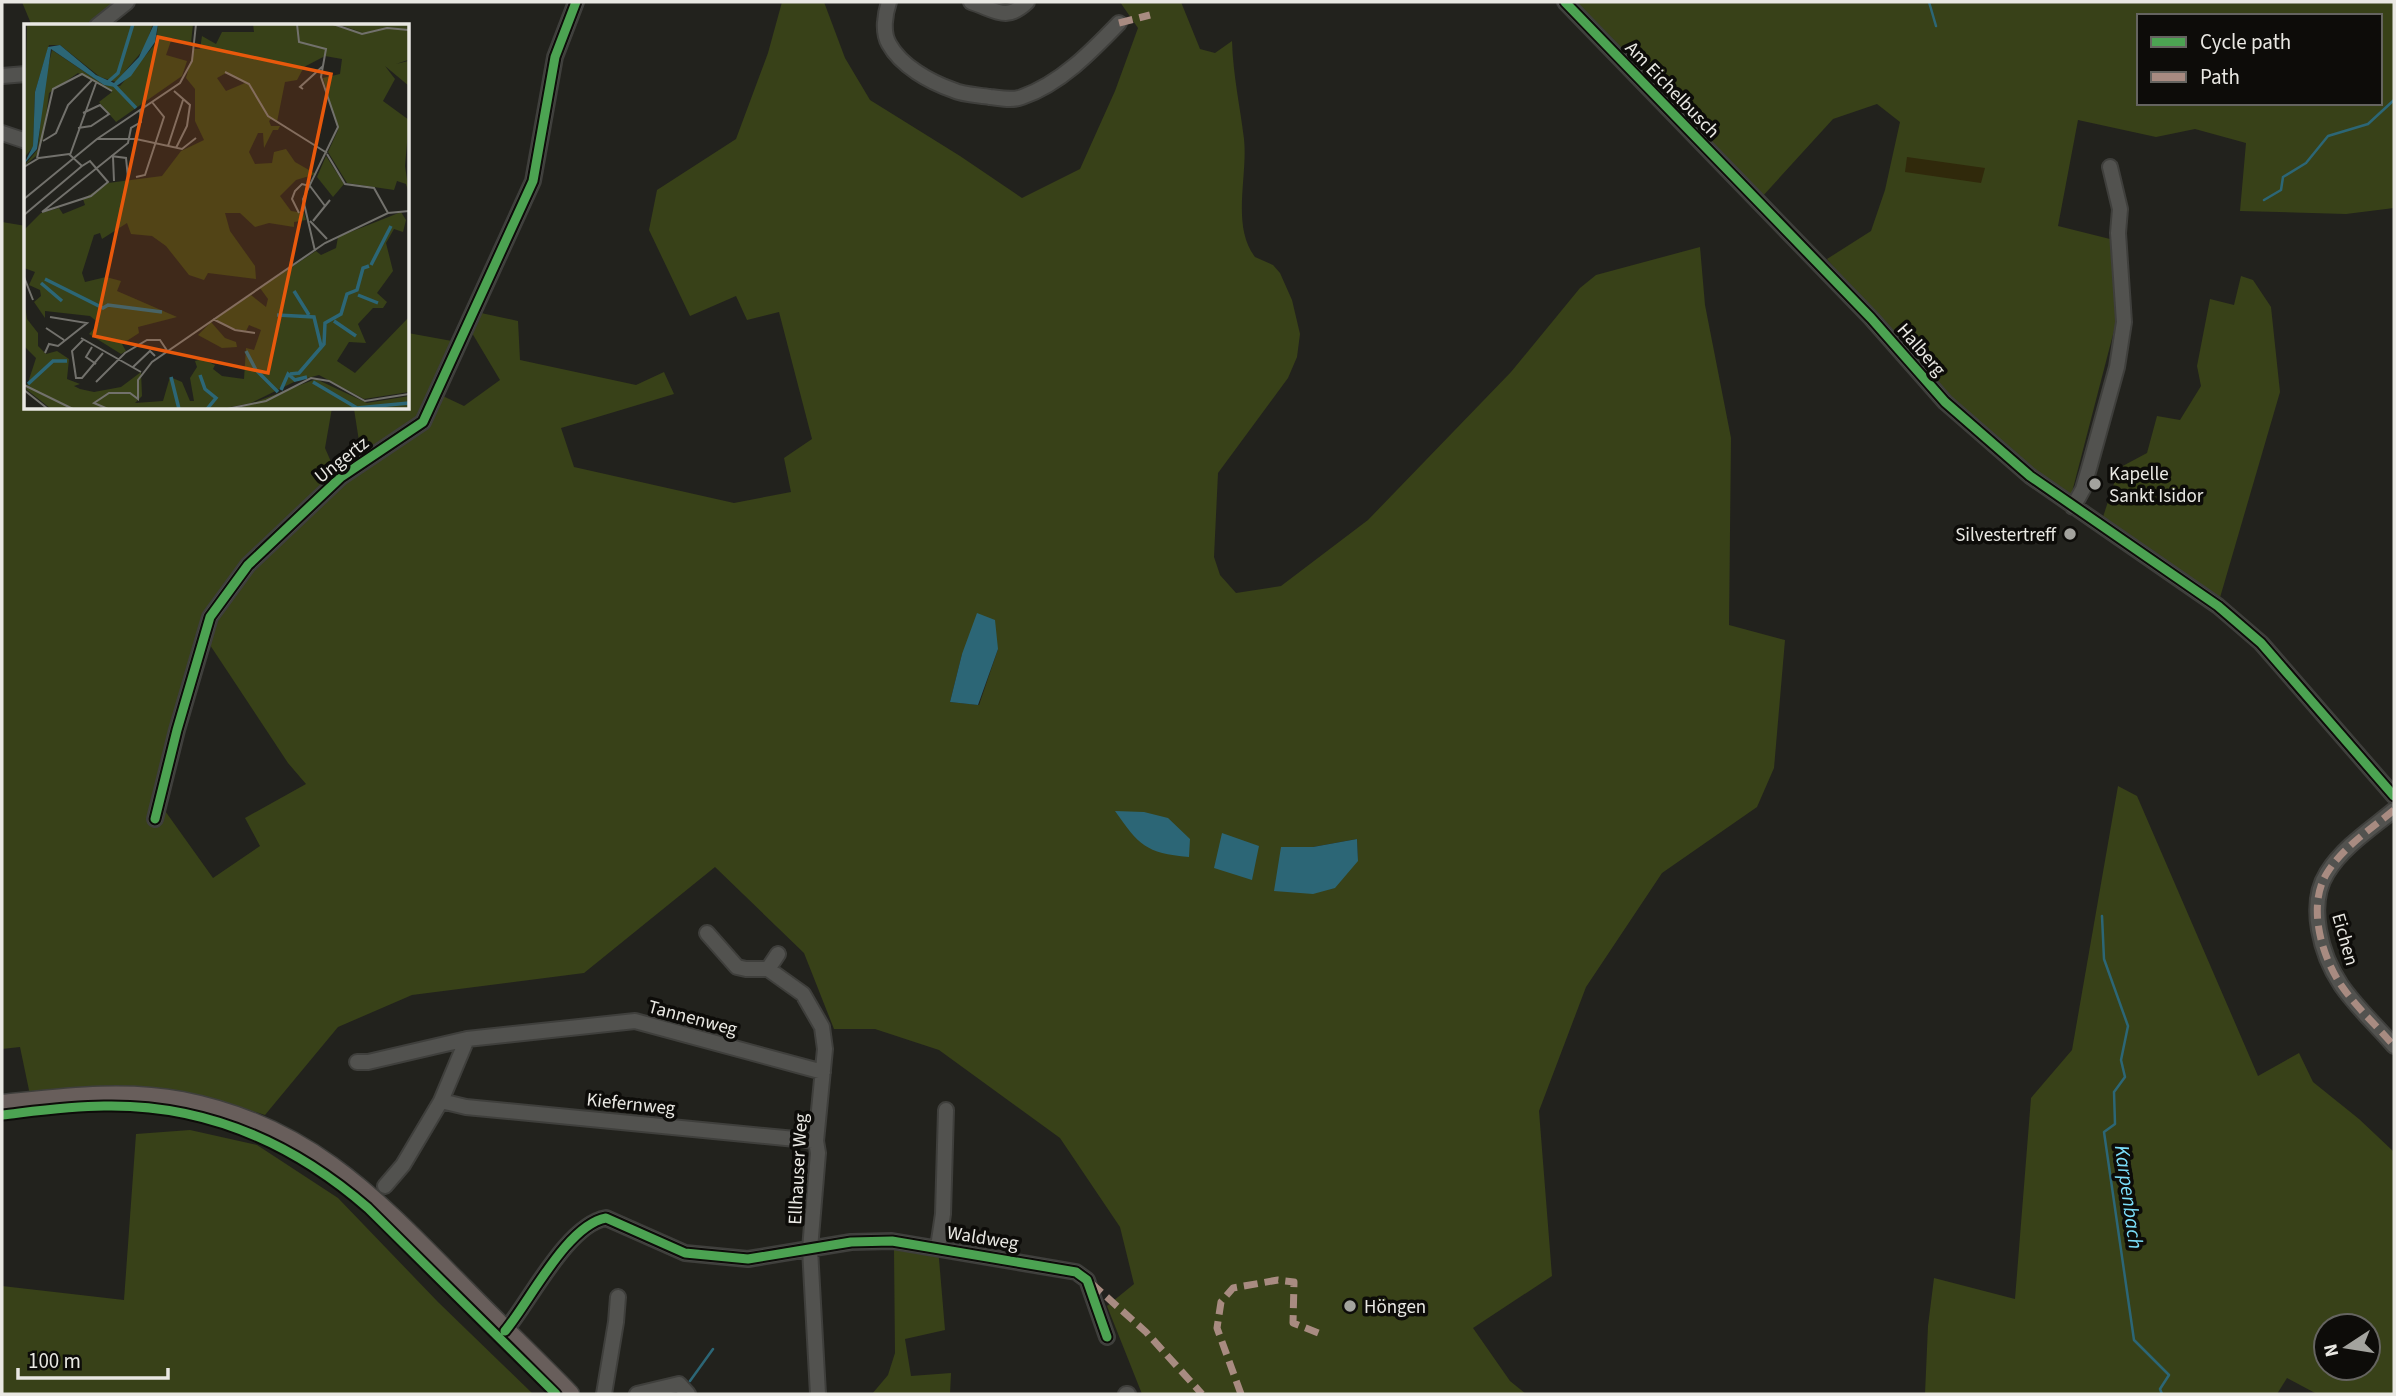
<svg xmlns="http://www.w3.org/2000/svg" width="2396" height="1396" viewBox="0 0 2396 1396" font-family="'Source Sans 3',sans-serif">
  <rect width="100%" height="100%" fill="#22221d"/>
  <path fill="#384118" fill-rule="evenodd" d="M22,2H116L87,26H32Z
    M782,2H824L845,58L870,100L960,156L1022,198L1080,169L1115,91L1138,28L1120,2H1181L1200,49L1215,53L1232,41C1233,75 1240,106 1244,139C1248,176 1231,226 1255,257L1273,265L1280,273L1292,300L1300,334L1297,357L1288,378L1218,473L1214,557L1220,575L1236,593L1281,586L1368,520L1511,372L1580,288L1596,275L1700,247L1705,305L1731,438L1729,625L1785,640L1774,768L1757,807L1662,873L1586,987L1539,1111L1552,1276L1473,1328L1510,1381L1526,1394H1142L1107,1306L1134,1284L1120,1227L1060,1138L939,1050L875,1029H834L804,953L715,867L584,973L412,995L338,1027L265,1115L218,1100L156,1092L30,1095L20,1047L2,1049V222L26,226V408H332L325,448L332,464L361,454L354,409L349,408H408V333L452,341L430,390L464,406L500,380L472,333L481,313L518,321L520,360L636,385L664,372L674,394L561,428L574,467L734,503L791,492L784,458L812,439L779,312L747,320L736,296L690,316L649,230L657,190L736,139L768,53ZM210,645L288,763L306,784L245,818L260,846L213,878L163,808ZM998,649L979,705L950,702L962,654ZM1357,839L1358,861L1281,847H1313Z
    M1574,2H2394V208L2346,214L2240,211L2246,143L2195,129L2156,137L2078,120L2058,226L2110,239L2116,323L2071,496C2029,466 1986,434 1949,397C1905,355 1866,307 1827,259L1871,231L1885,190L1900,122L1877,104L1833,119L1761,198ZM2139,16H2380V103H2139Z
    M2241,276L2253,280L2271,307L2280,392L2219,601L2101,523L2119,468L2147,453L2157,416L2180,420L2201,386L2197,366L2210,299L2234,305Z
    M2118,786L2137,796L2258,1076L2299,1053L2313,1082L2359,1119L2394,1152V1394H2317L2287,1378L2277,1394H1925L1928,1326L1934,1278L2015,1299L2031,1098L2072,1050ZM2326,1326H2368V1368H2326Z
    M190,1130L257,1145L338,1198L438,1302L533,1394H2V1286L124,1300L136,1134Z
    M938,1247L945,1330L905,1339L911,1376L951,1373L950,1394H872L888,1375L895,1353L894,1250Z"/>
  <path fill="#30290b" d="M1907,157L1985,168L1981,183L1905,172Z"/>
  <path fill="#2c6676" d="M977,613L995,620L998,649L978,705L950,702L962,654Z
    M1115,811L1144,812L1168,818L1190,839L1189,857C1145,853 1139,845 1115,811Z
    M1222,833L1259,846L1252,880L1214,868Z
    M1357,839L1358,861L1335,888L1313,894L1274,891L1281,847H1313Z"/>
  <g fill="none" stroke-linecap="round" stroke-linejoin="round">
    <path stroke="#2c6676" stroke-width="2.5" d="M1929,2L1936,26
      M2264,200L2281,190L2283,177L2306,163L2328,136L2368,124L2394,100
      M2102,916L2104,959L2128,1026L2121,1060L2125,1077L2114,1092L2115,1124L2104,1132L2134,1340L2169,1375L2160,1389L2162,1394
      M690,1381L713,1349"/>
    <defs>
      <path id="minor" d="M889,2C885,14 882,32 889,44C901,66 930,82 953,90C964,95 978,95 990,97C1000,98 1012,101 1022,97C1060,84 1091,52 1119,23
        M971,2C996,10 1006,22 1027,2
        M1565,2L1871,318L1945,402L2030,476L2218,606L2261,643L2394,796
        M97,26L127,2
        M2,76L26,74
        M2,133L26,141
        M2073,507L2083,489L2090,465L2117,367L2124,322L2118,233L2120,209L2110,167
        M2394,810C2371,829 2343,847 2327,873C2307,905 2321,955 2341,985C2356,1007 2377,1026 2394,1046
        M155,819L177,730L210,617L248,565L341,477L423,422L533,181L555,57L576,2
        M707,933L737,967L746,969H768L803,994L822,1027L825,1049L816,1141L818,1153L810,1249L818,1394
        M768,969L778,954
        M357,1062H368L467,1039
        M441,1101L466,1107L816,1141
        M385,1186L403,1165L441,1101L467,1039L635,1021L823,1072
        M938,1247L943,1214L946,1110
        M505,1331C530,1301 567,1225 606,1218L685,1253L748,1259L851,1242L892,1241L1076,1272L1087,1280L1107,1337
        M604,1394L616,1322L618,1297
        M637,1394L679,1384L688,1394
        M1126,1394H1128"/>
      <path id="major" d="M2,1104C62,1098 122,1090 182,1101C310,1126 377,1200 465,1289C499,1324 535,1358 570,1394"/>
    </defs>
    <use href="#minor" stroke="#3f3f3c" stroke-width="18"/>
    <use href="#major" stroke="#3f3f3c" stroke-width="21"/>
    <use href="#minor" stroke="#52524f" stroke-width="14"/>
    <use href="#major" stroke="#685e5b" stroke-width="18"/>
    <path stroke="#a88b81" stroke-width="7" stroke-dasharray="14 7" stroke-linecap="butt" d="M1119,23L1150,15
      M2394,810C2371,829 2343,847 2327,873C2307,905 2321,955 2341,985C2356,1007 2377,1026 2394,1046
      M1091,1283L1146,1332L1202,1394
      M1241,1394L1217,1328L1221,1302L1233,1288L1278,1280L1294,1282L1293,1323L1321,1334"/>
    <defs>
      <path id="cycleway" d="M1565,2L1871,318L1945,402L2030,476L2218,606L2261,643L2394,796
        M155,819L177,730L210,617L248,565L341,477L423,422L533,181L555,57L576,2
        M2,1115C36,1111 70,1106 104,1106C206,1104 292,1142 368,1208L556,1394
        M505,1331C530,1301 567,1225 606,1218L685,1253L748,1259L851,1242L892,1241L1076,1272L1087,1280L1107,1337"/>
    </defs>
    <use href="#cycleway" stroke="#0d0c09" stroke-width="13"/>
    <use href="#cycleway" stroke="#4ca352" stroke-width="9"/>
  </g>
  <g fill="#a3a39e" stroke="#0d0c09" stroke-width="2.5">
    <circle cx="2095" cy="484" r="7"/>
    <circle cx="2070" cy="534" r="7"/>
    <circle cx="1350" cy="1306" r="7"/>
  </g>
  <g text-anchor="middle" stroke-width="7" stroke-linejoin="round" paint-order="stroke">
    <g font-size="19" fill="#e9e8e3" stroke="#0d0c09">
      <text transform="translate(1673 89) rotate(46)" y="7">Am Eichelbusch</text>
      <text transform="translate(1922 349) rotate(49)" y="7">Halberg</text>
      <text transform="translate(341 459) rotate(-38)" y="7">Ungertz</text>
      <text transform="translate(2346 939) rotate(74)" y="7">Eichen</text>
      <text transform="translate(693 1017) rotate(15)" y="7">Tannenweg</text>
      <text transform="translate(631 1103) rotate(6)" y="7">Kiefernweg</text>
      <text transform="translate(797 1169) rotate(-87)" y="7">Ellhauser Weg</text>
      <text transform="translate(983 1237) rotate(9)" y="7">Waldweg</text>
    </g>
    <g font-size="19" fill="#e9e8e3" stroke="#0d0c09" text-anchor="start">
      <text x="2109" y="480">Kapelle<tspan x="2109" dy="22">Sankt Isidor</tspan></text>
      <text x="2056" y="541" text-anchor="end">Silvestertreff</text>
      <text x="1364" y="1313">Höngen</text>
    </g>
    <g font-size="21" font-style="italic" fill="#7cdffb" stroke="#0d0c09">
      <text transform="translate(2129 1197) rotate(82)" y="7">Karpenbach</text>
    </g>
  </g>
  <g transform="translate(24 24)">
    <rect width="385" height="385" fill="#22221d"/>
    <path d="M3,0H129L120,25L92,58L76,53L36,21H25L11,68L9,123L0,134ZM134,0H169L167,19L148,14L142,31L163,37L158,52L92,98L75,78L88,68L54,49L25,69L19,115L12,132L0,142L14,125L20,60L28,26L80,61L96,62L132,19ZM229,0H308L341,9L312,0H385L384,36L372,40L384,37L385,62L361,42L371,55L359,77L385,96L381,142L385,169L382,160L373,157L370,166L323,159L304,128L314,106L299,54L316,50L318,35L301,32L280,43L273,56L261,58L253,98L248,94L245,97L247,102H256L254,106H249L240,124L239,109H234L225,128L231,140L248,139L250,128L262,125L271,138L292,150L272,156L256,172L267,187L280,189L282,196L270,198V203L245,199L231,203L216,189H201L206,207L231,242L232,255L184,249L180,256L165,251L142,222L128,212L107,210L103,199L78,215L76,209L70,211L58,249L61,258L82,253L97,257L93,267L153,293L114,303L115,309L98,320L102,327L97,330L65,310L75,299L66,292L21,287V294L10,278L17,272L16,266L5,261L11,248L0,244V206L17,189L35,184L39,190L61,181L59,175L84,159L138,152L157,127L180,116L171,97V65L162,54L170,25H176L178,12L192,20L198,8H230ZM202,49L221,59L202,67L193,54ZM302,132L320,160L309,173L293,153ZM377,188L382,196L379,208L370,205L362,219L369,247L353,269L363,278L359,284H349L334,300L342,319L325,318L313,337L331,349L385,293V368L340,375L295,351L272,357L227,379L197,385H27L2,365L12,334L0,322V275L3,295L14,309V322L22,330L33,327L45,335L43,355L56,360L50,362L56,365L70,368L97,363L117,348L118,372L111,379L139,377L146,353L158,358L166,377H170L166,354L173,343L171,337L178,335L191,341L189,345L198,352L220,355L222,324L230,326L237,306L225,301L222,307L211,305L191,295L227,271L242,283L244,275L236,264L292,227L297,231L312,224L314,213ZM187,298L201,314L212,318L213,323L198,324L174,311ZM292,355L343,379L385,372V385H213Z" fill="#384118" fill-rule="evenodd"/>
    <path d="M130,0H134L131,18L107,52L91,63L80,61L27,25L13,125L0,140L9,122L11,68L24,23L36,21L72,51L90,59L115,33Z" fill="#2c6676"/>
    <path fill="none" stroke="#2c6676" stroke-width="3.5" d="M84,58L94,49L109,0M90,61L112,84M347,241L367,202M21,255L79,284L84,281L138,288M17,259L38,277M270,267L285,291M334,271L354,279M253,291L290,293L297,322M310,297L332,312M222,327L232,346L254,368M266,350L275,349L300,320L301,299L317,290L323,270L333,266L339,244L345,242M176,351L181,365L192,374L183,385M147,353L155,385M289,358L333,384L385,379M4,360L29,337H43M257,366L264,350L271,356L283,353"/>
    <path fill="none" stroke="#72716c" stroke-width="2" d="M273,0L275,18L302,25L297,53L314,103L279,175L291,227M309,0L338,10L363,4L385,6M201,48L225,60L244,92L303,129M279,65L276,63L299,42M150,67L166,81L163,102L152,124M54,104L67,102L85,90L76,81L59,89M73,115H112L158,125L172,114M19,117L32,109L44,81L68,56M144,122L159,76M303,130L321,160L350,164L364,189M46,131L72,59M87,132L102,134L104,154M89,133L90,157M13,134L29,65L58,50L88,67M0,143L15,134L45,130L58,142L66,137L84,158L67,172L18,188M112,153L121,151L140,93L128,78M286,162L301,182M0,175L73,115L156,59L168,37L172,0M18,188L104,119L107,104L117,98L116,86M275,189L268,175L271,167L278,160L286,162M0,191L58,142M286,197L303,215M289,197L306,176M0,253L9,276M189,295L211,306L231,309M22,304L40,316M57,314L117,348M59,316L48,327L52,354H58L79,329M68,323L62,333L72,340M21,329L25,320L34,322L63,299L26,293M109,343L126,327L131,332M72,358L101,329L123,316H136L144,328M0,361L49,385M0,366L24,385M84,385L70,379L85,369H106L114,375V356L128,338L301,219L364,189L385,187M203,385L242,377L287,354L305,357L341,377L385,370"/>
    <path fill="#e8590c" fill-opacity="0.15" stroke="#e8590c" stroke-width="3.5" d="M134,13L307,50L244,349L70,312Z"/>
    <rect width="385" height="385" fill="none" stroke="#e9e8e3" stroke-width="3.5"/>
  </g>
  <rect width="2396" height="1396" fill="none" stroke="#e9e8e3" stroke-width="7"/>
  <rect x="2137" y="14" width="245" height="91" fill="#0d0c09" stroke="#656460" stroke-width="2"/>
  <rect x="2151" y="37" width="35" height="10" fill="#4ca352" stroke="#656460" stroke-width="2"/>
  <text x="2200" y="49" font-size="21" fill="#e9e8e3">Cycle path</text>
  <rect x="2151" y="72" width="35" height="10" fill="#a88b81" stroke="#656460" stroke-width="2"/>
  <text x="2200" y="84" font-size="21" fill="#e9e8e3">Path</text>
  <g transform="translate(2347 1347) rotate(258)"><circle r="33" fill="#0d0c09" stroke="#656460" stroke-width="2"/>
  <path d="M0-5L12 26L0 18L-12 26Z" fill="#a3a39e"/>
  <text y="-10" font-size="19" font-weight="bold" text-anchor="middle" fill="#e9e8e3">N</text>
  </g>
  <path d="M18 1368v10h150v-10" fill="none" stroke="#e9e8e3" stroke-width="3.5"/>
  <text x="28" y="1368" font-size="21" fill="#e9e8e3" stroke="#0d0c09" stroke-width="5" paint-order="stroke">100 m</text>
</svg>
